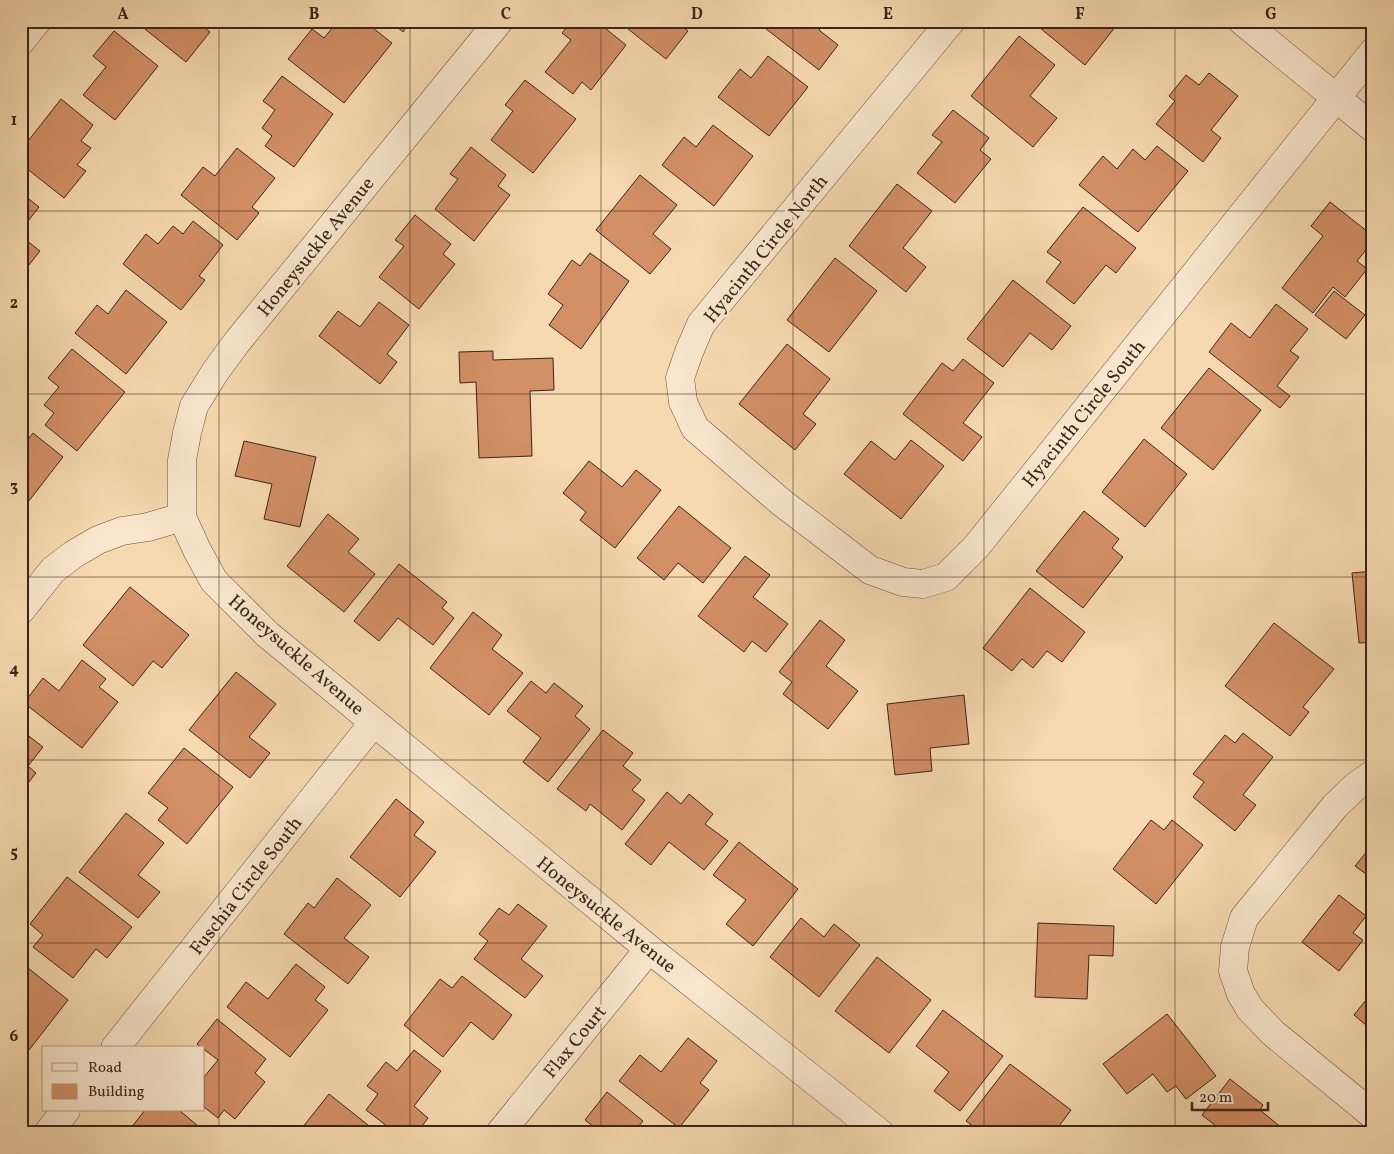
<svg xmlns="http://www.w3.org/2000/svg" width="1394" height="1154" viewBox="0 0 1394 1154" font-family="Vollkorn,serif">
  <rect width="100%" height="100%" fill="#f6d9b0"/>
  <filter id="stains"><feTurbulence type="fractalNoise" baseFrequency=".004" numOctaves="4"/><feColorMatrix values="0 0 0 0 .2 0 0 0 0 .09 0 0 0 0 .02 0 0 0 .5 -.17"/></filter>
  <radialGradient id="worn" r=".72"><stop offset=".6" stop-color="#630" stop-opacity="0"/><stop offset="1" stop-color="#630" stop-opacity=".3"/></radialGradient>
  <path fill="#d38f66" stroke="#3b241b" d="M135,21H196L210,32L186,62Z
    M338,21H339L349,29L355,21H364L392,43L344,103L288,59L312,29L324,38Z
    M390,21H411L403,32Z
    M572,21H596L626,45L591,90L582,82L573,94L545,72L571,40L562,33Z
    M618,21H675L688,31L666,59Z
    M763,21H825L819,30L838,45L819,70L761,25Z
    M1036,21H1120L1085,65L1034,23Z
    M114,31L158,66L115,120L83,95L106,67L93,56Z
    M1019,36L1055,65L1030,96L1057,118L1033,147L971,96Z
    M768,56L808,87L769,136L718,97L740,69L751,78Z
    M1209,73L1238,96L1211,130L1221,138L1203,162L1156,124L1175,101L1169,96L1186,75L1199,85Z
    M282,76L333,114L294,167L265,146L272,136L262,128L275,110L263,101Z
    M525,80L576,119L533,173L491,140L513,111L505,105Z
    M61,99L93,125L81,141L91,148L77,165L86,171L64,198L21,164V150Z
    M953,110L989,138L980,150L991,159L955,203L917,173L942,142L932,135Z
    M713,125L753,156L714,206L662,165L684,137L696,147Z
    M1157,146L1188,171L1138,232L1079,185L1103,156L1117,169L1133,149L1145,160Z
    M471,147L506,175L498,186L510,195L474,241L435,209L458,179L450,174Z
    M237,148L275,178L252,207L259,213L237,240L181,195L203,167L215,176Z
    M640,175L677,205L653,234L671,249L650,274L596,230Z
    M897,184L932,211L903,248L926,267L906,292L849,246Z
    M21,193L39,207L21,230Z
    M1330,202L1373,236V241L1357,261L1367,269L1345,297L1333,287L1313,313L1282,288L1323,236L1311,226Z
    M1083,207L1136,248L1116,273L1106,265L1074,304L1046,282L1061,262L1047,252Z
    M415,215L451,244L443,254L455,264L419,309L379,277L404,246L395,240Z
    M193,221L223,245L199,276L205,280L181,310L123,264L146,234L158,244L173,226L183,234Z
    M21,236L40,251L21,275Z
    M590,253L629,281L581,349L549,325L563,305L548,294L572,260L580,266Z
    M835,258L877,291L829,352L787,320Z
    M1013,280L1071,326L1052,350L1030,333L1003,367L967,339Z
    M126,290L167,322L126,374L75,333L97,305L108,314Z
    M1334,291L1365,315L1346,339L1315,315Z
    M379,302L409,325L387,354L397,362L380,384L319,336L338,311L360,327Z
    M1276,304L1308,329L1290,351L1299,357L1277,386L1290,396L1280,408L1209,352L1231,323L1250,338Z
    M787,344L830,379L803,414L816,424L795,450L739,404Z
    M72,349L125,392L77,451L45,425L54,413L44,405L59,387L48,378Z
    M493,351V360L553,358L554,390L530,391L532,456L479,458L476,382L460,383L459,352Z
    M963,359L994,383L963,423L982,437L963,461L903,414L942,363L953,371Z
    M1209,368L1261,410L1213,470L1161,428Z
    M33,433L63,457L21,511V448Z
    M1144,439L1187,474L1145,527L1102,492Z
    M911,440L944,466L901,519L844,474L871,441L895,460Z
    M244,441L316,457L300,527L264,519L272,484L235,476Z
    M589,461L622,487L636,470L661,490L615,548L580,520L586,512L563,493Z
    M679,506L731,548L703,583L678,563L664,580L637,558Z
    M1084,511L1119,539L1112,548L1123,557L1083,608L1036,571Z
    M328,514L359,539L348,552L375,574L344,612L287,566Z
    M745,556L770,575L753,597L788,624L766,652L752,641L744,652L698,616Z
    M399,564L447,602L442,608L454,618L433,645L398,618L379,641L354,621Z
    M1373,571V642L1359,643L1352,573Z
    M130,587L189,635L162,668L153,661L133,686L83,645Z
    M1030,588L1085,632L1062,662L1047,651L1033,668L1022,659L1012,671L983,648Z
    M473,612L502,635L492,649L523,673L489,715L430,668Z
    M820,620L845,640L826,666L858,691L828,729L783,694L792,682L779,672Z
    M1274,623L1334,669L1303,707L1309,712L1290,736L1225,686Z
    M82,660L106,679L99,687L118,702L82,748L24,703L43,678L59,691Z
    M236,672L276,704L249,737L270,753L250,778L189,730Z
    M531,681L546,693L554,683L583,706L575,716L590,729L548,782L523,762L541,738L507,711Z
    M964,695L969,744L930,748L932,771L895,775L887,704Z
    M21,730L43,747L28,766L36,773L21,792Z
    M603,730L633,753L623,766L641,780L632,790L645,800L622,830L590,804L586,811L557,789Z
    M1243,733L1273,757L1243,795L1256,805L1235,831L1193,797L1204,782L1193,774L1225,735L1235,743Z
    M184,748L233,787L187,844L158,820L168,808L148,793Z
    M667,792L681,804L689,794L713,814L705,824L728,841L704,870L669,842L651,865L625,844Z
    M396,799L424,822L414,835L436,852L400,897L350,857Z
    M126,813L164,843L138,875L160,892L138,918L79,872Z
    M1151,820L1164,830L1172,820L1203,845L1156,904L1113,869Z
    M739,842L798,889L753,946L726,924L746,900L713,875Z
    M1373,844V879L1355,866Z
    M67,877L132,927L107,958L96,949L73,978L33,947L43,935L30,924Z
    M337,878L371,905L344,938L369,957L348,984L284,934L308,903L314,908Z
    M1339,895L1366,916L1353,933L1363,940L1339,971L1302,942Z
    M518,904L547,926L521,959L543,976L525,998L474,959L488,941L479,934L499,908L509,915Z
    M801,918L824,937L834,924L860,945L819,997L770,957Z
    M1038,923L1114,926L1113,956L1089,955L1087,999L1035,997Z
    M877,957L931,1000L889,1053L835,1011Z
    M296,964L325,987L315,1000L328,1010L290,1057L227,1007L246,982L268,999Z
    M28,968L68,1000L29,1050L21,1045V976Z
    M462,976L512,1015L493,1040L471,1022L443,1057L404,1025L440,979L452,988Z
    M1373,991V1031L1354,1015Z
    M943,1010L1003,1056L960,1111L934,1091L949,1072L916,1046Z
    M1167,1014L1216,1076L1186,1099L1176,1086L1167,1092L1153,1074L1127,1094L1103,1064Z
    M217,1019L266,1059L255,1073L265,1082L235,1119L224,1110L218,1118L204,1107V1077L218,1060L197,1044Z
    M688,1038L717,1061L700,1083L709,1090L679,1128L619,1081L640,1055L661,1072Z
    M414,1050L441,1071L414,1106L428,1118L417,1133H396L366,1110L378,1094L367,1086L386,1062L397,1071Z
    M1010,1064L1071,1110L1054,1133H982L966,1121Z
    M1230,1079L1263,1105L1260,1110L1288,1133H1211L1216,1126L1202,1115Z
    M607,1092L643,1121L633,1133H590L594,1127L585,1120Z
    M329,1094L378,1133H298Z
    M145,1110H179L198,1126L192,1133H127Z
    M1076,1126L1084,1133H1071Z"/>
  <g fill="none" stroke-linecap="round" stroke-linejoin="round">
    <defs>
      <path id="minor" d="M499,21L237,342L215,372L194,406L187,433L182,460V517L197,550L214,581L267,634L649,949L880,1133
        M951,21L701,324L689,352L680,378L683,402L695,428L781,502L870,570L903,582L923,584L946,577L976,547L1373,52
        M1242,21L1373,128
        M21,41L37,21
        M21,610L53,570L74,554L98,540L122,531L148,527L182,517
        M1373,774L1356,786L1335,806L1244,918L1235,947L1233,971L1241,994L1250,1009L1273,1033L1373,1115
        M115,1048L374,722
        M48,1133L66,1110
        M500,1133L649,949"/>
    </defs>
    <use href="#minor" stroke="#6a5140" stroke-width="29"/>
    <use href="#minor" stroke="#f9e6cc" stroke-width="28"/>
  </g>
  <path fill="none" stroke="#3b241b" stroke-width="1" stroke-opacity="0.55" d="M219,21V1133M410,21V1133M601,21V1133M793,21V1133M984,21V1133M1175,21V1133M21,211H1373M21,394H1373M21,577H1373M21,760H1373M21,943H1373"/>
  <g text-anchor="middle" stroke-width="5" stroke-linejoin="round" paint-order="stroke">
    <g font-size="19" fill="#3b241b" stroke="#f9e6cc">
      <text transform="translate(315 246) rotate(-51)" y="7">Honeysuckle Avenue</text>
      <text transform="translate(765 248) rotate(-51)" y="7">Hyacinth Circle North</text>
      <text transform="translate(1083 413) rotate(-51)" y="7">Hyacinth Circle South</text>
      <text transform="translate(297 654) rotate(41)" y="7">Honeysuckle Avenue</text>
      <text transform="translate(245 885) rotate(-52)" y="7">Fuschia Circle South</text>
      <text transform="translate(607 914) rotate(39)" y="7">Honeysuckle Avenue</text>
      <text transform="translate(574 1041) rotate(-51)" y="7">Flax Court</text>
    </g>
  </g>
  <rect width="1394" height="1154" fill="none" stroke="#f6d9b0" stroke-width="55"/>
  <rect x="42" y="1046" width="162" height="65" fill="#f9e6cc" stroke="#ad9885"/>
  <rect x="52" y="1063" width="25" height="8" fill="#f9e6cc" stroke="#ad9885"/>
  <text x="88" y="1072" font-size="15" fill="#3b241b">Road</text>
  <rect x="52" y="1084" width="25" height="15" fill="#d38f66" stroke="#ad9885"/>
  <text x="88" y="1096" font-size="15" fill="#3b241b">Building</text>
  <path d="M1192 1102v8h76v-8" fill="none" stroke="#3b241b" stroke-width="2.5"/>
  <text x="1199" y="1102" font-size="15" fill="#3b241b" stroke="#f9e6cc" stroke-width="4" paint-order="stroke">20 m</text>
  <rect x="28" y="28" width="1338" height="1098" fill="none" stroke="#3b241b" stroke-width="2"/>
  <g font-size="16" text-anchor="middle" font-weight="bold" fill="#3b241b">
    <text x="123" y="19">A</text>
    <text x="314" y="19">B</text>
    <text x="506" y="19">C</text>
    <text x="697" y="19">D</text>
    <text x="888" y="19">E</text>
    <text x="1080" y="19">F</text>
    <text x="1271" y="19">G</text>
    <text x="14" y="125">1</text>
    <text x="14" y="308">2</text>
    <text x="14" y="491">3</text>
    <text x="14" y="674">4</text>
    <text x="14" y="857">5</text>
    <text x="14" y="1041">6</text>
  </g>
  <rect width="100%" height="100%" filter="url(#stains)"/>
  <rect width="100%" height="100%" fill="url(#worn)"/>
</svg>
